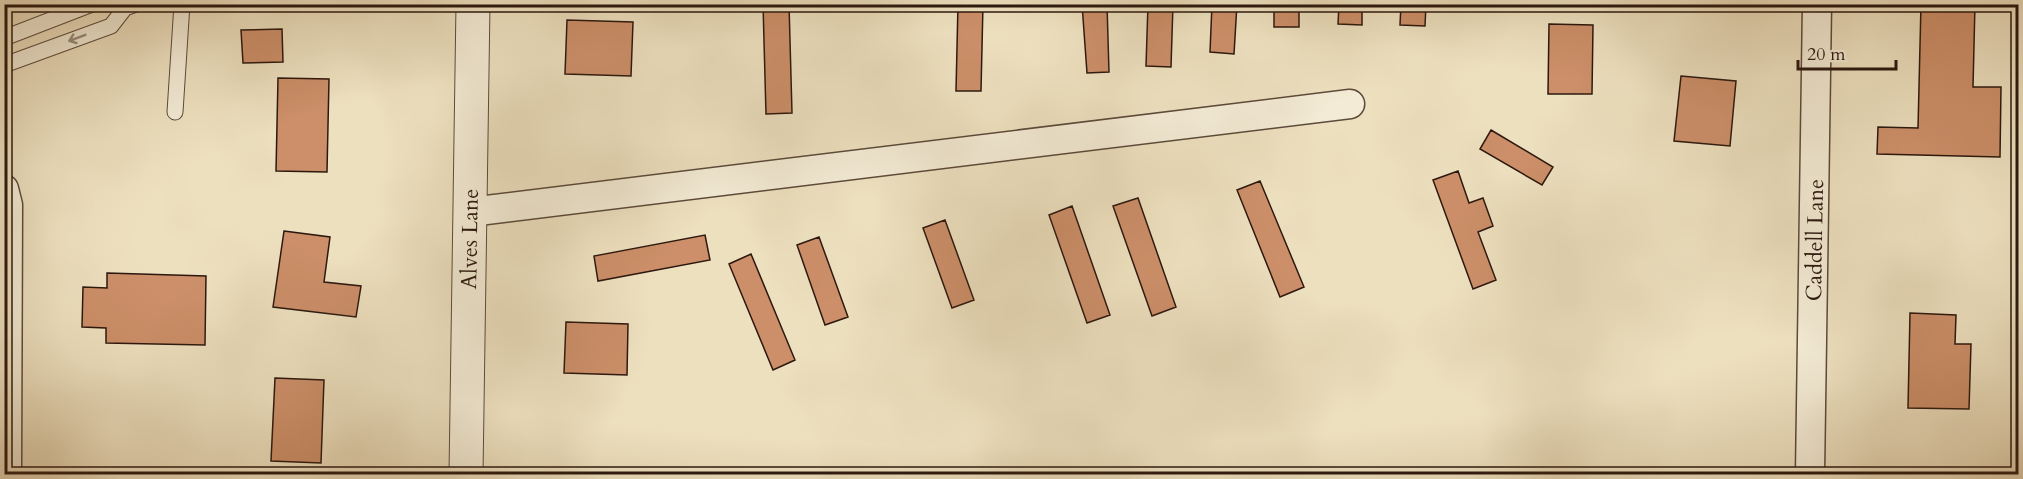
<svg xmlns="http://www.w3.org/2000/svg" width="2023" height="479" viewBox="0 0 2023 479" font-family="Cardo,serif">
  <rect width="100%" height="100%" fill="#ede0bf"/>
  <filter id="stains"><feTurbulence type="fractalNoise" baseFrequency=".00333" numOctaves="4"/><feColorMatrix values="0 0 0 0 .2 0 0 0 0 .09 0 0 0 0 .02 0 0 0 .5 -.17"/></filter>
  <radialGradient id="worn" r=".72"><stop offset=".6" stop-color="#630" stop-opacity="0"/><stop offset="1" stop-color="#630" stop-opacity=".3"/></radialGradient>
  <path fill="#cc8f69" stroke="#2c180f" stroke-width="1.5" d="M763,4H789L792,113L766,114Z
    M958,4H983L981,91H956Z
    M1082,4H1107L1109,72L1087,73Z
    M1148,4H1173L1171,67L1146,66Z
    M1212,4H1237L1234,54L1210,52Z
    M1274,4H1299V27H1274Z
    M1339,4H1362V25L1338,24Z
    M1401,4H1426L1425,26L1400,25Z
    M1921,4H1975L1973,87H2001L2000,157L1877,154L1878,127L1918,128Z
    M567,20L633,22L631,76L565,74Z
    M1549,24L1593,25L1592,94H1548Z
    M282,29L283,62L243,63L241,30Z
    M1681,76L1736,81L1730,146L1674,141Z
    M278,78L329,79L327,172L276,171Z
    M1491,130L1553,167L1542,185L1480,149Z
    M1458,171L1469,203L1483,198L1493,226L1478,232L1496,280L1473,289L1433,180Z
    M1260,181L1304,287L1280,297L1237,190Z
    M1138,198L1176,307L1152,316L1113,206Z
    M1072,206L1110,315L1087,323L1049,215Z
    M945,220L974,300L952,308L923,228Z
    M284,231L330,237L324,282L361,286L356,317L273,307Z
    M705,235L710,260L598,281L594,256Z
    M819,237L848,317L825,325L797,245Z
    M751,254L795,360L773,370L729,264Z
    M107,273L206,276L205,345L106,343V328L82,327L83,287L107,288Z
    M1910,313L1956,315L1955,344H1971L1969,409L1908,408Z
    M566,322L628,324L627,375L564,373Z
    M275,378L324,380L321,463L271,461Z"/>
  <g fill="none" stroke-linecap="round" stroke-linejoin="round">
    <defs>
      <path id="service" d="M4,38L92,4
        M4,65L111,26L125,8L136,4
        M175,112L182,4"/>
      <path id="minor" d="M4,189L8,205L7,474
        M470,212L1350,104
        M1810,474L1817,4"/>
      <path id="tertiary" d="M466,474L473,4"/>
    </defs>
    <use href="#service" stroke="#5c4a3b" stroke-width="17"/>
    <use href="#minor" stroke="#5c4a3b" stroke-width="31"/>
    <use href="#tertiary" stroke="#5c4a3b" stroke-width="35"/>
    <use href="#service" stroke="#f3ebd5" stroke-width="15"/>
    <use href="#minor" stroke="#f3ebd5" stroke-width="28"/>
    <use href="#tertiary" stroke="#f3ebd5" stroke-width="33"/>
  </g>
  <defs><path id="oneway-shaft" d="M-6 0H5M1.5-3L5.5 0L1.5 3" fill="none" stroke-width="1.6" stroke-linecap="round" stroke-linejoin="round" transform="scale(1.5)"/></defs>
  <use stroke="#998c7c" href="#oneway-shaft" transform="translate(77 38) rotate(159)"/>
  <g text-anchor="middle" stroke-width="5" stroke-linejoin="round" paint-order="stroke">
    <g font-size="22" fill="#2c180f" stroke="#f3ebd5">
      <text transform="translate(469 239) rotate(-89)" y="8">Alves Lane</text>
      <text transform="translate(1814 240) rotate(-89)" y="8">Caddell Lane</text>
    </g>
  </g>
  <rect width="2023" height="479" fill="none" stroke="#ede0bf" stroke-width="24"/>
  <rect x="6" y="6" width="2011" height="467" fill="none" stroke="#2c180f" stroke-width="3"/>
  <rect x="12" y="12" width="1999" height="455" fill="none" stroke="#2c180f" stroke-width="1.5"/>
  <path d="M1798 60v9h98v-9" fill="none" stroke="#2c180f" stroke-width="3"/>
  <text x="1807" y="60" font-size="18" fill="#2c180f" stroke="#f3ebd5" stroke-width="4.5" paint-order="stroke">20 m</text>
  <rect width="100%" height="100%" filter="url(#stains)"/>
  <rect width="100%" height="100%" fill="url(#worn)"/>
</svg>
